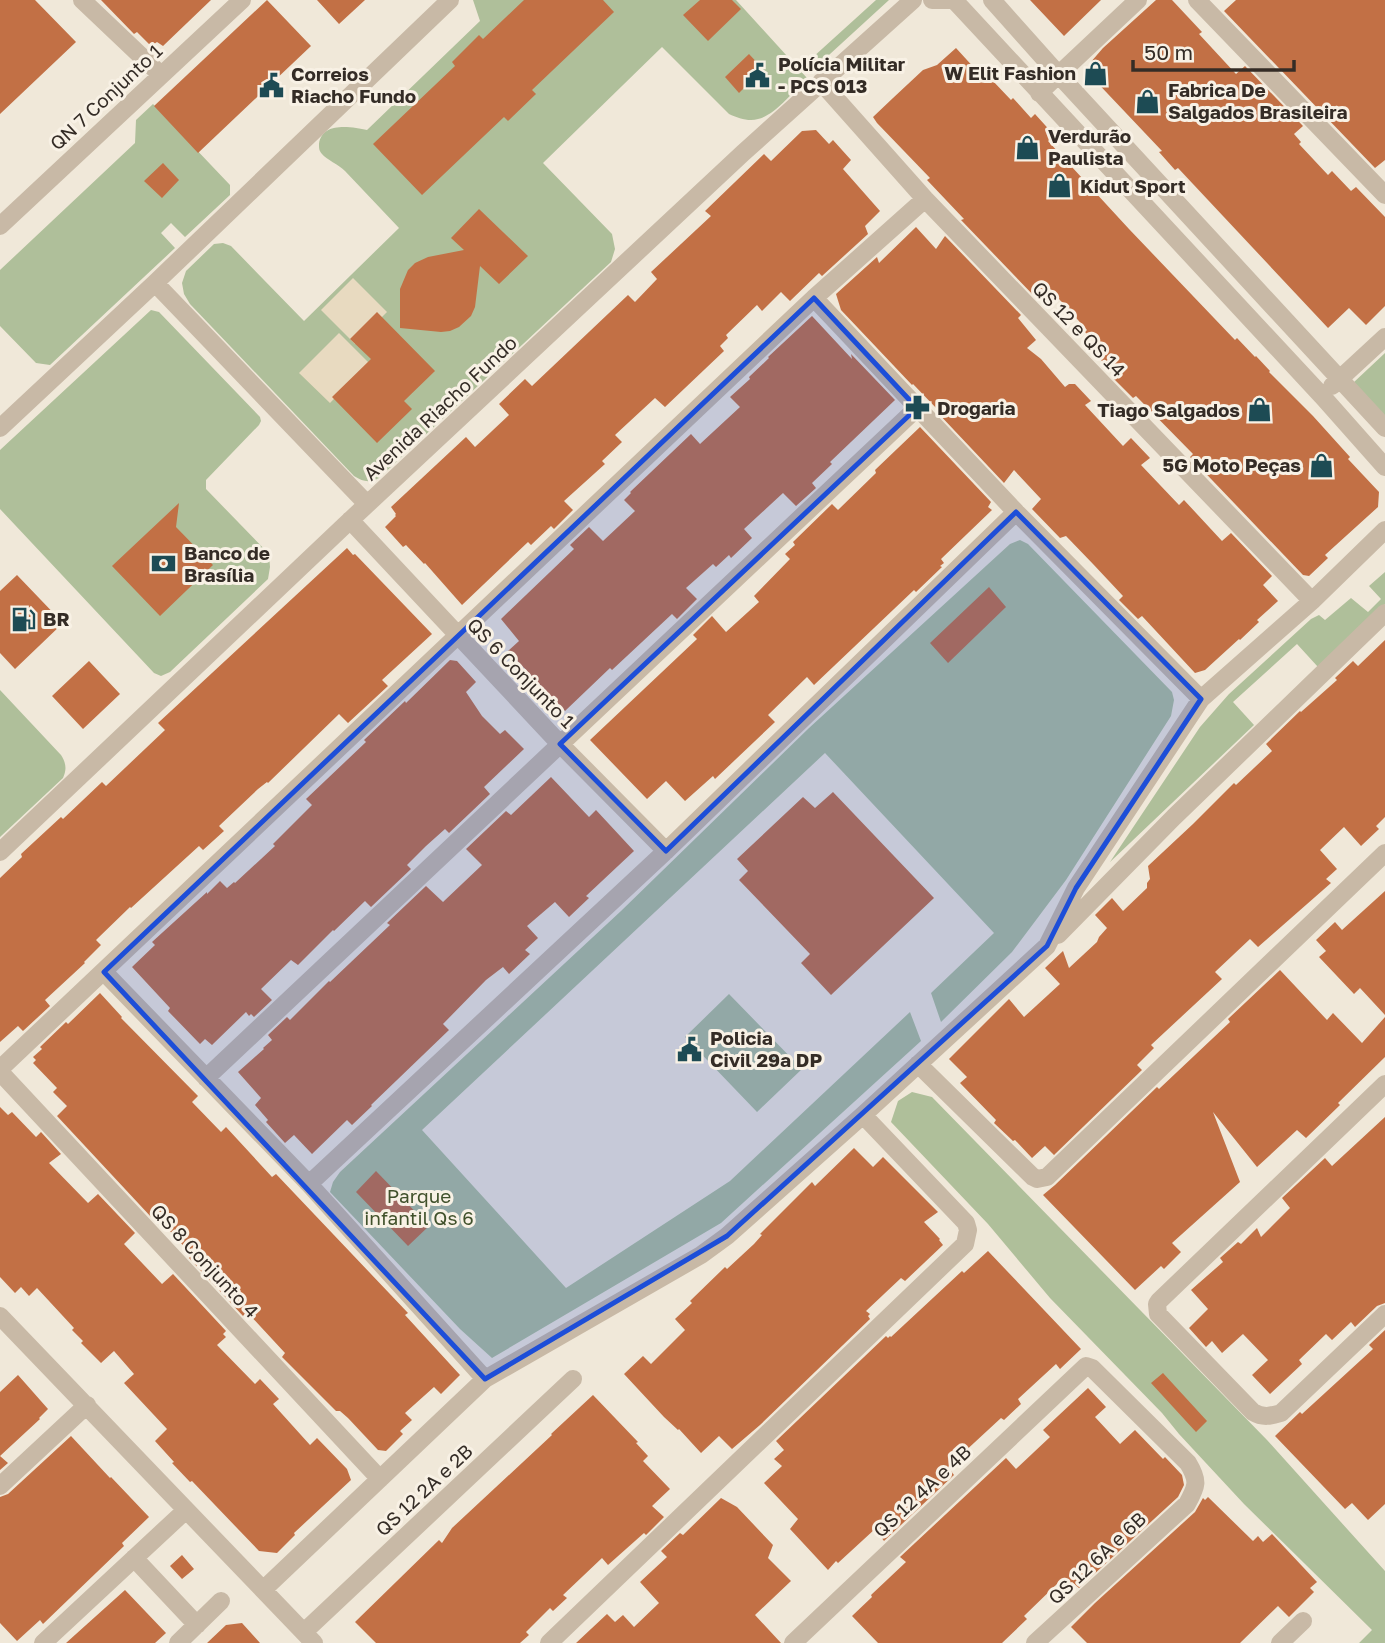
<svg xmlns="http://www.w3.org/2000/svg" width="1385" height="1643" viewBox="0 0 1385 1643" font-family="'Golos Text',sans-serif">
  <rect width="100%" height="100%" fill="#f0e8d9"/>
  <path fill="#afbf9a" d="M473,0H736L807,78C795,90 774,116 758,119C749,122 738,118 729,114L662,47L543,163L612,234L615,249L611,262L379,478C369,483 364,482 354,476L190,304L184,294L182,283L186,271L214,244L223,243L231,246L304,321L399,228L345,171C339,165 326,159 322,154C319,150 319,149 319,144C322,121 352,127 367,130L480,21Z
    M876,0H889L818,65L812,58Z
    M153,104L230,185V195L185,237L171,223L161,233L175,248L50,365L36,363L0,326V270L135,143L136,120Z
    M151,310L159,312L260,417L261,421L259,425L206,480V489L269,554L270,567L268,579L170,672L161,676L154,673L0,509V450Z
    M1385,353V418L1353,383Z
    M1020,540L1028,544L1172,692L1174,700L1171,716L1066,880L1012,952L941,1022L931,993L994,933L825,753L422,1130L566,1288L730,1181L910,1012L921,1041L721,1223L492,1358L460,1329L330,1192L333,1182L340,1172L621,911L809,728L1010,544Z
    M1385,572V604L1318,667L1297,644L1233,702L1254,725L1110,862L1200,727L1229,694L1311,619L1319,615L1325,620L1351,598L1368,612L1381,599L1369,586Z
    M0,690L61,755C66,763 67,769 63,778L0,837Z
    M729,994L802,1069L757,1112L685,1037Z
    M912,1092L932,1097L1267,1440L1385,1571V1643H1359L1372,1630L1244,1504L1179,1434L1162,1413L1050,1298L988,1224L891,1122L898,1101Z"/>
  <path fill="#e8dac0" d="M353,278L387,312L355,344L321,310Z
    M339,333L369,363L330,403L299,373Z"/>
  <path fill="#c27045" d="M0,0H35L76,42L0,114Z
    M101,0H211L163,46L157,42L151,46L137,32L134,34Z
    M267,0L311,46L198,153L154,106Z
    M317,0H365L339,24Z
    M524,0H603L614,12L532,90L536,94L508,121L504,117L422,195L373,144L455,66L452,62L479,35L483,39Z
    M700,0H732L741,9L708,41L683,15Z
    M1030,0H1101L1064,36Z
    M1156,0H1172L1202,32L1199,34L1236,74L1245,66L1303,126L1294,134L1301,142L1299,144L1328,175L1332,171L1351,191L1356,187L1385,217V306L1366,325L1349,308L1328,328L1178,168L1175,170L1159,152L1162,151L1089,74L1090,63L1103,48Z
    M1236,0H1385V160L1375,168L1224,11Z
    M956,48L977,71L979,70L990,82L992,80L1011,100L1013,98L1031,118L1035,114L1054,135L1048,141L1129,229L1235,340L1237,338L1255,357L1256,356L1270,371L1269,372L1313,416L1350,457L1348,459L1379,492L1378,507L1325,555L1328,558L1309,576L1303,575L1190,457L1193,454L1136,396L1133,398L1114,379L1117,376L1097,356L1103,351L1085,332L1087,330L1050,289L1038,300L961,220L964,219L927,180L930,178L877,123L873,117L893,98L923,70L937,65Z
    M749,54L763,69L739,93L725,77Z
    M816,130L829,144L833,140L851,160L843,169L880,211L865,226L868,234L822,276L819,273L790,301L781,292L762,311L757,305L726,335L728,338L720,346L724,351L665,407L655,398L615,435L622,442L602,461L605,464L564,501L573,510L554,529L551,526L531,545L528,542L462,605L425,563L424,564L406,545L403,547L385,527L396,516L395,515L396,514L391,507L466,437L475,447L509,415L499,404L525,379L532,386L628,295L635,302L657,279L651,272L711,216L705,211L764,154L771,161L802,131Z
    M163,163L179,180L162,198L144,181Z
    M479,209L528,256L499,284L480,266L475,307L471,316L459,327L450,331L441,332L400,328V289L408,270L415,263L428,257L464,250L451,238Z
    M916,227L936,249L945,236L1021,315L1018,318L1036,340L1027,348L1041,359L1065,387L1069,384H1075L1091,401L1085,405L1123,446L1131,438L1150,458L1141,465L1179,505L1184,500L1222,541L1231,533L1272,576L1263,585L1278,601L1257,620L1259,622L1240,640L1239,639L1205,670L1195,673L1142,616L1138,619L1119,600L1123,596L1093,564L1066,536L1060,538L1032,509L1041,499L1014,470L1004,483L937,412L938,410L913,384L912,385L841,310L836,294L877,257L879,263Z
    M377,312L435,371L404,401L412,409L377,443L332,397L371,359L350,339Z
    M812,316L852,359L851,354L895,400L830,462L832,464L812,483L816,488L796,506L783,493L744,529L752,538L731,558L729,555L716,567L713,564L686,588L697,599L677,619L672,614L612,670L610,668L565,711L508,651L519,641L501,619L574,549L570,545L589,527L603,541L635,511L624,500L631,493L630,492L691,434L700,444L740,407L730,397L750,379L749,377L769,358L768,357Z
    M920,427L991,502L988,507L992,510L941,559L944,563L940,566L942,567L916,592L914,590L814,685L807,677L768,715L775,722L715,779L713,776L685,801L666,781L647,799L590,740L697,639L693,635L712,616L726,632L759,602L754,596L790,559L785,554L795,545L793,542L832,504L838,510L876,473L875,470Z
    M179,503L176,527L213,565L160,616L112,566Z
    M347,548L353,555L355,554L432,634L382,680L388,686L348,723L339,714L268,783L267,782L258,789L219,826L224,831L203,850L199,846L131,908L130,907L96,940L101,945L84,962L85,963L45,1000L50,1006L23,1031L18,1026L0,1042V878L22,857L21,854L61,817L63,819L102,782L106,786L165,730L158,723Z
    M17,575L63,623L15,669L0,653V591Z
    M989,587L1006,607L948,663L930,643Z
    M1385,640V817L1376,826L1379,829L1361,846L1344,827L1320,850L1337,869L1326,879L1331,883L1258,947L1250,939L1215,972L1222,979L1151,1045L1154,1048L1137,1065L1142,1070L1054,1155L1045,1146L1032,1158L1015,1140L1013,1141L994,1123L996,1120L960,1083L967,1077L949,1059L1009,999L1024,1017L1060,984L1045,968L1063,951L1069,968L1097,942L1099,937L1107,928L1095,915L1112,898L1123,911L1147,888V883L1150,879L1148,866L1193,824L1234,783L1236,785L1272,751L1266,744L1300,711L1301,712L1337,680L1335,678L1353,661L1358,666Z
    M450,660L457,661L476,682L466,692L482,716L500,734L505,730L524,749L484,787L490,794L449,833L445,829L426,846L407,865L411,869L371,907L365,901L334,931L333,930L298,965L291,960L261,989L272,1000L254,1017L251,1014L249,1016L246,1012L212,1045L205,1039L200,1044L168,1011L170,1008L132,967L155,945L152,942L207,892V894L220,881L227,888L234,882L235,883L275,846L273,844L312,805L306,799L366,742L364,740L405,701L406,703Z
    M89,661L120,694L83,729L52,696Z
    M551,777L589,817L596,810L634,851L586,896L589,898L569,917L555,902L527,926L538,938L525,950L530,954L509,974L503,967L486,980L443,1024L449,1030L371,1105L372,1106L352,1125L347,1120L312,1154L294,1135L285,1143L266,1122L268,1120L255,1105L261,1098L238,1072L264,1049L263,1048L272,1040L268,1035L287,1017L290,1020L329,981L330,982L390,925L387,923L426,886L443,902L482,865L466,849L506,811L511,815Z
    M833,792L934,898L831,995L801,963L810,954L739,880L748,871L737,859L803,797L815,808Z
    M1385,891V1015L1360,988L1354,994L1319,957L1326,951L1316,940L1335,922L1342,930Z
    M1280,970L1327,1020L1333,1013L1362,1043L1385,1017V1057L1338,1103L1340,1105L1306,1138L1297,1130L1257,1167L1213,1112L1240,1182L1172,1243L1181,1252L1164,1269L1161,1266L1135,1290L1043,1195L1055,1185L1157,1087L1159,1089L1230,1022L1228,1019Z
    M100,993L122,1017L121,1018L198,1096L192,1102L221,1132L226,1127L272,1177L276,1174L408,1313L405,1315L460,1375L441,1394L434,1387L405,1413L412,1420L400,1431L403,1434L386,1451L378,1450L348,1418L340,1411H336L282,1357L285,1353L247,1312L243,1316L189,1258L192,1255L155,1215L152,1218L57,1116L67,1106L53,1092L57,1088L33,1063L36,1060L33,1057L42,1049L40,1047L66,1022L68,1024Z
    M0,1107L8,1115L12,1112L36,1137L41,1132L61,1154L49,1163L88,1203L98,1194L135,1233L124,1244L162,1284L173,1274L226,1331L223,1334L226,1337L217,1345L255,1384L260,1379L279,1399L273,1404L310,1445L317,1438L347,1469L351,1480L294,1533L295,1535L277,1553L259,1551L192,1481L190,1482L172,1463L174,1462L155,1441L167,1429L124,1383L134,1374L114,1351L101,1363L81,1343L83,1341L72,1330L74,1328L37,1288L29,1296L21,1287L15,1293L0,1277Z
    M1385,1117V1303L1377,1306L1355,1327L1351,1322L1332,1340L1326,1334L1299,1360L1302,1364L1270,1394L1252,1375L1268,1360L1243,1334L1222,1353L1212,1341L1206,1347L1189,1328L1208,1309L1191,1290L1223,1262L1220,1258L1238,1242L1241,1244L1257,1228L1261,1237L1290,1208L1282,1198L1325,1158L1332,1166Z
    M854,1148L873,1167L883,1157L938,1212L924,1222L940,1239L939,1240L943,1245L905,1281L901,1278L866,1311L870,1314L868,1316L870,1319L760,1425L732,1449L719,1436L701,1453L679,1429L678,1430L664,1417L624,1374L643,1356L651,1364L685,1330L675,1319L692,1303L690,1301L725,1267L727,1269L754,1244L762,1235L760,1234L812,1182L815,1186Z
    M376,1171L429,1226L408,1246L356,1192Z
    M988,1251L1081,1349L1060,1369L1056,1364L1018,1399L1021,1404L1004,1420L1001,1418L948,1467L954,1475L884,1541L875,1529L838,1563L836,1561L828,1570L790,1529L798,1519L764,1483L782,1466L774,1459L784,1450L776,1441L886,1336L888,1338L890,1336L891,1337L962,1271L964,1273Z
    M1385,1330V1504L1368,1520L1352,1503L1345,1509L1275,1436L1300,1412L1302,1414L1373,1349L1369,1345Z
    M1163,1373L1207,1421L1196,1432L1151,1383Z
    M18,1375L48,1409L39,1418L40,1419L0,1456L8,1463L0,1470V1392Z
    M1088,1388L1106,1407L1095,1417L1120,1444L1135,1430L1163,1459L1165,1457L1182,1475L1184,1485L1178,1497L1079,1588L1072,1582L1064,1589L1058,1583L1024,1616L1027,1619L1002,1643H878L852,1616L872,1597L871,1595L906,1562L900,1557L1006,1458L1016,1469L1050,1437L1043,1430Z
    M593,1395L638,1442L636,1443L648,1456L643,1461L670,1489L652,1506L664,1517L646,1535L644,1533L608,1565L602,1558L563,1595L567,1598L553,1611L550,1608L526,1632L529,1635L520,1643H376L355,1622L439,1540L442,1543L452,1528L552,1435L551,1434Z
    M71,1436L110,1478L111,1477L149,1517L122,1543L124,1546L43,1624L40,1620L17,1641L0,1623V1497L8,1494Z
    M1208,1497L1253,1541L1258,1536L1263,1542L1272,1534L1317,1582L1310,1588L1314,1592L1289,1617L1278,1606L1240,1643H1087L1071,1627L1095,1603L1195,1512L1203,1498L1205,1500Z
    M721,1498L737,1507L773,1545L768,1558L791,1581L755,1615L781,1643H576L607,1614L615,1622L623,1615L634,1627L659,1603L640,1582L667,1557L661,1551L680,1533L683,1535Z
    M182,1555L194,1569L182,1579L170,1566Z
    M125,1590L166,1633L155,1643H66Z
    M242,1623L260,1643H207L226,1625Z"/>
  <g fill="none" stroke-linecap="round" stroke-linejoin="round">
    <path stroke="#c8b9a6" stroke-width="18" d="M82,0L161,75
      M932,0H949
      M954,0L1322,396L1385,467
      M992,0L1058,74L1385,428
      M1197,0L1385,195
      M821,82L925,199L1312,601
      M1039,93L1138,0
      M0,226L242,0
      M155,283L367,504
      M814,298L1016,512L1201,699
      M1332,386L1385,337
      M0,428L155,283L450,0
      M350,520L560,744L666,851
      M0,852L344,526L743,153L913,0
      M1058,935L1174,817L1385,613
      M104,972L309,1184L485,1379
      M918,1064L1033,1177L1037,1179L1047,1177L1385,853
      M0,1069L814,298L925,199
      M0,1072L380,1479
      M206,1078L917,408
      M1385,1084L1159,1301L1157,1304L1158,1314L1253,1412C1263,1418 1271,1416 1281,1413L1385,1314
      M309,1184L666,851L1016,512
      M0,1316L314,1643
      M0,1486L87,1405
      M134,1558L197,1625
      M264,1589L485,1379L701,1255L727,1236L863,1115L1047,946L1076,888L1201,699L1312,601L1385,530
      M304,1632L573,1379
      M43,1643L186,1510
      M178,1643L221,1601
      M549,1643L965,1244L968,1230L966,1223L863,1115
      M793,1643L1086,1366L1092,1368L1188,1463C1199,1481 1197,1486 1187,1504L1035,1643
      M1280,1643L1303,1621"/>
  </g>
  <path fill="#1d4ed8" fill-opacity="0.2" stroke="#1d4ed8" stroke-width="5" stroke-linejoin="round" d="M814,298L917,408L560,744L666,851L1016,512L1201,699L1076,888L1047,946L727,1236L485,1379L104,972Z"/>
  <defs>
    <symbol id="shop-bare" viewBox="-9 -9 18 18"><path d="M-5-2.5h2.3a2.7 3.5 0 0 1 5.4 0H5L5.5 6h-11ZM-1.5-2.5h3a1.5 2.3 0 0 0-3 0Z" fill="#1d4b54" stroke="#f8f1e5" stroke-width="2.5" paint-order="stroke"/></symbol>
    <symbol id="civic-bare" viewBox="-9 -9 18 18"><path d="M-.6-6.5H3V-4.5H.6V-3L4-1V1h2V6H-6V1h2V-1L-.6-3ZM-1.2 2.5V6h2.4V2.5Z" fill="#1d4b54" stroke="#f8f1e5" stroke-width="2.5" paint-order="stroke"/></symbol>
    <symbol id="pharmacy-bare" viewBox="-9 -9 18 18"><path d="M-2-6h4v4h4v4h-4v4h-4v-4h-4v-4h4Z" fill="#1d4b54" stroke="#f8f1e5" stroke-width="2.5" paint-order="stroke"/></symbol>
    <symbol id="bank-bare" viewBox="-9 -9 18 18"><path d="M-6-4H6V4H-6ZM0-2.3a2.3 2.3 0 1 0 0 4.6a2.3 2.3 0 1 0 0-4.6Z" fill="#1d4b54" stroke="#f8f1e5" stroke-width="2.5" paint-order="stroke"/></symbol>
    <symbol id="fuel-bare" viewBox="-9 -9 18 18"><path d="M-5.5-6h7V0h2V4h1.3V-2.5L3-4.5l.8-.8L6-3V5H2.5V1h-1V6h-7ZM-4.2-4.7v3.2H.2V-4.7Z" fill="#1d4b54" stroke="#f8f1e5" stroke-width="2.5" paint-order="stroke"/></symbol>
  </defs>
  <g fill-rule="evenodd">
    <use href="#shop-bare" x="1078" y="56" width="35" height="35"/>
    <use href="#civic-bare" x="740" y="58" width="35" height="35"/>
    <use href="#civic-bare" x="254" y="68" width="35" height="35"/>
    <use href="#shop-bare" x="1130" y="84" width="35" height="35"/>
    <use href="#shop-bare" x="1010" y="130" width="35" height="35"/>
    <use href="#shop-bare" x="1042" y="168" width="35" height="35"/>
    <use href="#pharmacy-bare" x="900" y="390" width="35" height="35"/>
    <use href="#shop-bare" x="1242" y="392" width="35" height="35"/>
    <use href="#shop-bare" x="1304" y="448" width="35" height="35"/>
    <use href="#bank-bare" x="146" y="546" width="35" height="35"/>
    <use href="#fuel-bare" x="6" y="602" width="35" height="35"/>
    <use href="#civic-bare" x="672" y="1032" width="35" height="35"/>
  </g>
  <g text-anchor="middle" stroke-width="6" stroke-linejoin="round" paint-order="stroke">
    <g font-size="19" font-weight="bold" fill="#342c26" stroke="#f8f1e5" text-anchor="start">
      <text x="778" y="71">Polícia Militar<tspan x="778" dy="22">- PCS 013</tspan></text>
      <text x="1076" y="80" text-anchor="end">W Elit Fashion</text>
      <text x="291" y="81">Correios<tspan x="291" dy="22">Riacho Fundo</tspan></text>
      <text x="1168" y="97">Fabrica De<tspan x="1168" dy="22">Salgados Brasileira</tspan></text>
      <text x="1048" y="143">Verdurão<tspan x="1048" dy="22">Paulista</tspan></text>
      <text x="1080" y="193">Kidut Sport</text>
      <text x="937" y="415">Drogaria</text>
      <text x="1240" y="417" text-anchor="end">Tiago Salgados</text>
      <text x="1301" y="472" text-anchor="end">5G Moto Peças</text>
      <text x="184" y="560">Banco de<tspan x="184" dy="22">Brasília</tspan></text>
      <text x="43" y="626">BR</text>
      <text x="710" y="1045">Policia<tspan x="710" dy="22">Civil 29a DP</tspan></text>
    </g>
    <g font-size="19" fill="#342c26" stroke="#f8f1e5">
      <text transform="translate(106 97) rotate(-43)" y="7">QN 7 Conjunto 1</text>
      <text transform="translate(1079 329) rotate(46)" y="7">QS 12 e QS 14</text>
      <text transform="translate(440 408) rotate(-43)" y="7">Avenida Riacho Fundo</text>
      <text transform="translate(521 673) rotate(46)" y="7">QS 6 Conjunto 1</text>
      <text transform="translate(205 1261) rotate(47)" y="7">QS 8 Conjunto 4</text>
      <text transform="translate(424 1490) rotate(-43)" y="7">QS 12 2A e 2B</text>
      <text transform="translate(922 1491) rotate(-43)" y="7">QS 12 4A e 4B</text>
      <text transform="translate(1097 1558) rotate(-43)" y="7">QS 12 6A e 6B</text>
    </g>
    <g font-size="19" fill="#40512b" stroke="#f8f1e5">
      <text x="419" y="1203">Parque<tspan x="419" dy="22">infantil Qs 6</tspan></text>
    </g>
  </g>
  <path d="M1133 60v10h161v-10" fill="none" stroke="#342c26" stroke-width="3.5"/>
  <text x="1144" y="60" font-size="21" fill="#342c26" stroke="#f8f1e5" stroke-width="5" paint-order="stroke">50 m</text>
</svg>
